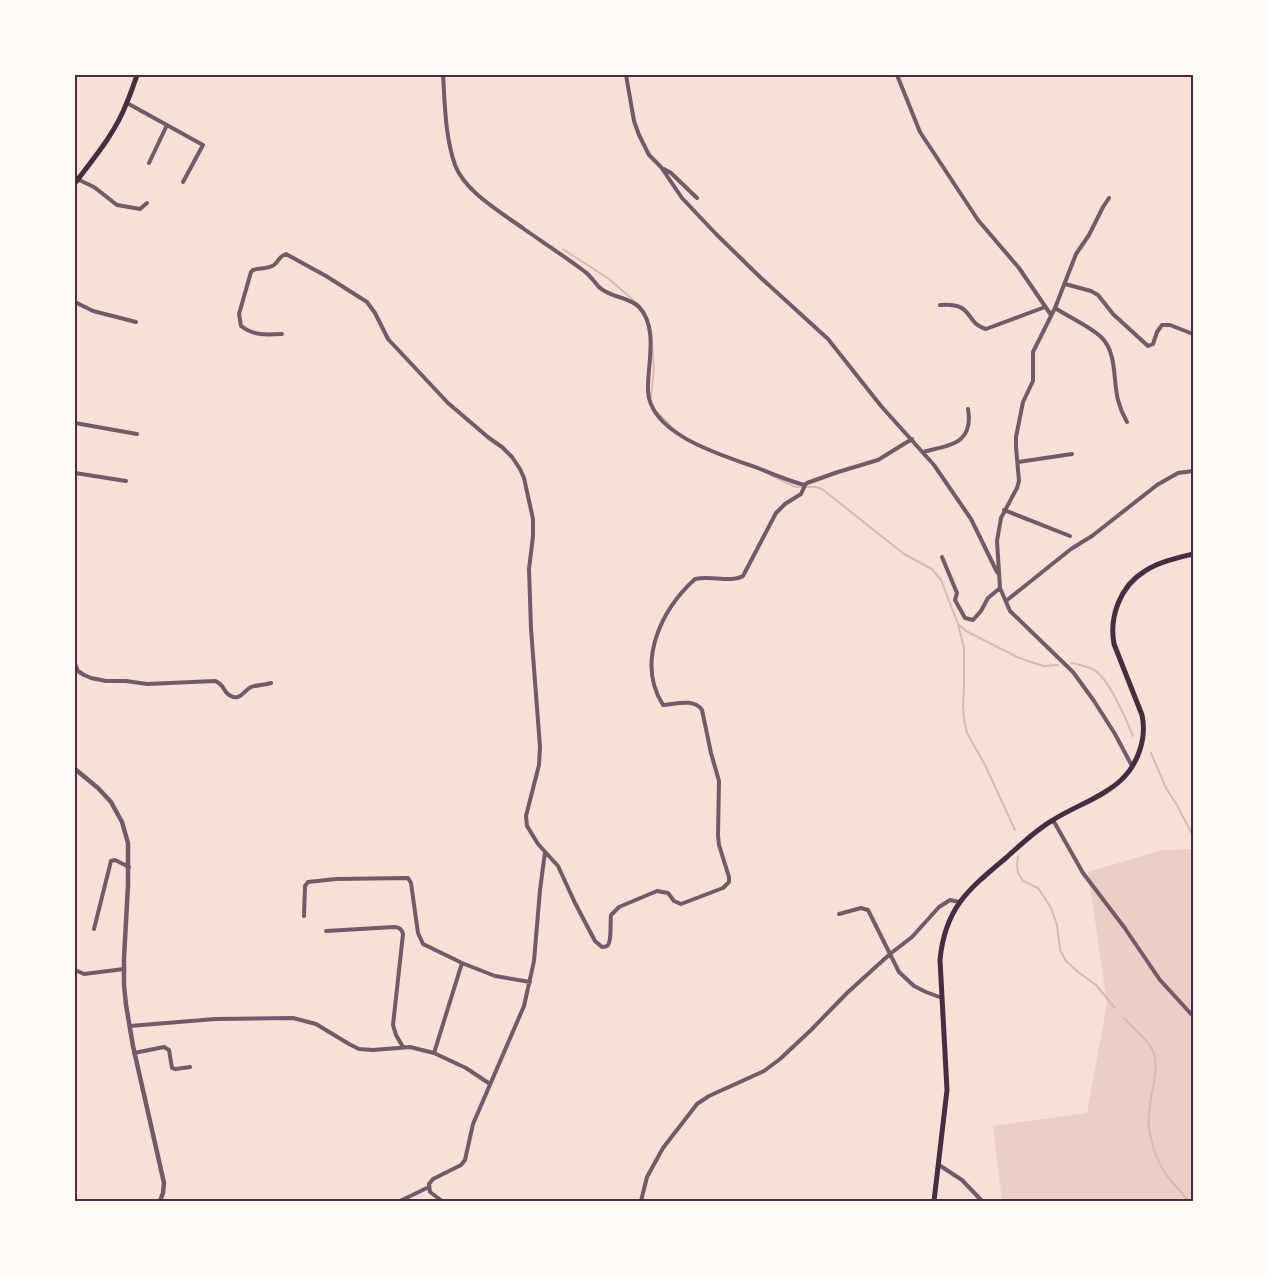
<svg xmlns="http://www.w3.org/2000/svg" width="1268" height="1276" viewBox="0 0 1268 1276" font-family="'Roboto Condensed',sans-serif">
  <rect width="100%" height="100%" fill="#f7e1d7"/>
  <path fill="#ebcfc5" d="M1193,849V1201H1002L993,1126L1087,1113L1107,1003L1088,872L1162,850Z"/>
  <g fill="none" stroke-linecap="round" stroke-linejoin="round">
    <path stroke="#dcb8b0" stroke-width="2" d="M563,249L609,279L639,305
      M651,397L654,369L651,331
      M658,413L671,426
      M770,475L796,487H817L822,489L904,554L932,569L941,580L958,624L966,631L1017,657L1034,663L1044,666L1058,665
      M958,624L964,648V686L963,706L964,719L967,733L985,765L1015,830
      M1071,663C1079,665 1087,666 1094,670C1108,677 1127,721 1133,736
      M1151,753L1166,788L1177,805L1193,836
      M1018,856L1017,865L1018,873L1023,881L1038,888L1051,908L1057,925L1060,950L1066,961L1078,972L1096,985L1115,1008
      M1124,1018C1133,1028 1146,1038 1152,1049C1163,1068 1145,1105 1149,1128C1151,1142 1155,1156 1162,1168C1168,1180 1180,1189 1188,1201"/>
    <path stroke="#755966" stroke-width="4" d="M443,75C445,105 445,136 455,165C465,192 502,213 524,229C544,243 564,256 584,271C590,275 594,282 599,287C610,298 628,296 639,307C659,328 647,366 648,391C650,435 724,456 758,468C773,474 789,481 805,485
      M626,75L634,121L639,135L649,155L661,167L682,198L716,234L761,278L828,339L881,406L934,465L971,519L997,572
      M897,75L920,132L978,220L1019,268L1051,315
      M127,103L203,145L183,182
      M149,163L167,125
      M664,169L671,173L697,198
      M75,178L94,187L117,205L140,209L147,203
      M1109,198L1103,207L1089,235L1076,254L1055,308L1033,352V381L1023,402L1016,437V447L1019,481L1017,488L1001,518L997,541L1000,588L1010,611L1073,672L1094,701L1115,734L1132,766
      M1065,284L1091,291L1098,295L1113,314L1148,346L1153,344L1157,332L1162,325H1170L1193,334
      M75,302L93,311L136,322
      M940,305C975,302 964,323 986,329L1045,307
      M1055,308C1067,316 1093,328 1102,338C1117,353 1113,381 1118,400C1120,408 1123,415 1127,422
      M282,334C267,335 254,336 241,326L239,314L251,272L253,270C259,268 269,269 274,265C280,260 278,257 286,254L326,276L367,302L375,313L388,339L448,403L489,438L502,447L512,457L520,469L524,478L533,519V536L529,569L531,629L540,747L539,765L526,816L527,826L538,844L558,866L575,903L595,941L602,947C603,947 605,947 607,946C612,943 610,921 611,915L619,907L657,891L668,893L674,901L681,904L723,888L729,882V877L719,845L718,835L719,781L711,753L702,710C694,698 676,704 663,705C636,662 661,610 695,579C710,575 731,583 743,576L776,513L785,504L801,494L805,485L807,483L838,472L878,460L912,439
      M75,423L137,434
      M923,452C950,445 974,444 968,409
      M1018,462L1072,454
      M75,473L126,481
      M1004,510L1070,536
      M942,557L957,593L955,600L965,618L973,620L981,611L988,598L1000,588
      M1006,601L1071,549L1092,536L1157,485L1178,473L1193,471
      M75,622V637
      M75,664L78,671L84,675L91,678L106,681H126L147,684L215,681C224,684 223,691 229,695C240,702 243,691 251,687C256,685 265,685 271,683
      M1053,820L1083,873L1124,927L1160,980L1193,1016
      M839,914L861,908L868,910L899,972L914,986L926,992L942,998
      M304,916L305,886L308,882L336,879L408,878L411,883L418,933L423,944L462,963L495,976L530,982
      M94,929L111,861L115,860L129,867
      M326,931L394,927C399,927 402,929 403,934L393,1025L396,1035L403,1047
      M75,970L84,974L124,969
      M130,1026L215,1019L293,1018L316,1024L349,1044L359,1049L373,1050L410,1047L434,1053L466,1068L490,1084
      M134,1053L164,1047L169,1050L172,1068L176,1069L190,1067
      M434,1053L462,963
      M939,1165L962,1180L982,1201
      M400,1201L429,1187
      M442,1201L430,1192L429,1184L433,1179L461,1165L465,1160L473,1124L524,1006L534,961L540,890L545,852
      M641,1201L647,1177L663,1148L697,1104L709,1096L764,1071L780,1059L810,1031L847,993L890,954L912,937L939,907L950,900L959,902"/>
    <path stroke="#755966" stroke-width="4.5" d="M75,769L98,788L111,802L122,822L128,843V885L124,958V985L126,1005L133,1046L164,1183L163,1193L160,1201"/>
    <path stroke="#4a2c40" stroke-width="5" d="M75,183C94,158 116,132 127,102C131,93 134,84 137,75
      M934,1201L947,1090L940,960C945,907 969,889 1007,857C1021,844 1036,830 1053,820C1073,807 1103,797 1120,781C1138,765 1147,738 1142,715L1114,644C1109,617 1120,586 1145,571C1159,562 1177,558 1193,554"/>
  </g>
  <rect width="1268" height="1276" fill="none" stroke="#fffaf5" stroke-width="153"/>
  <rect x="76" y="76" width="1116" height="1124" fill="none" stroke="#4a2c40" stroke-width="2"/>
</svg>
